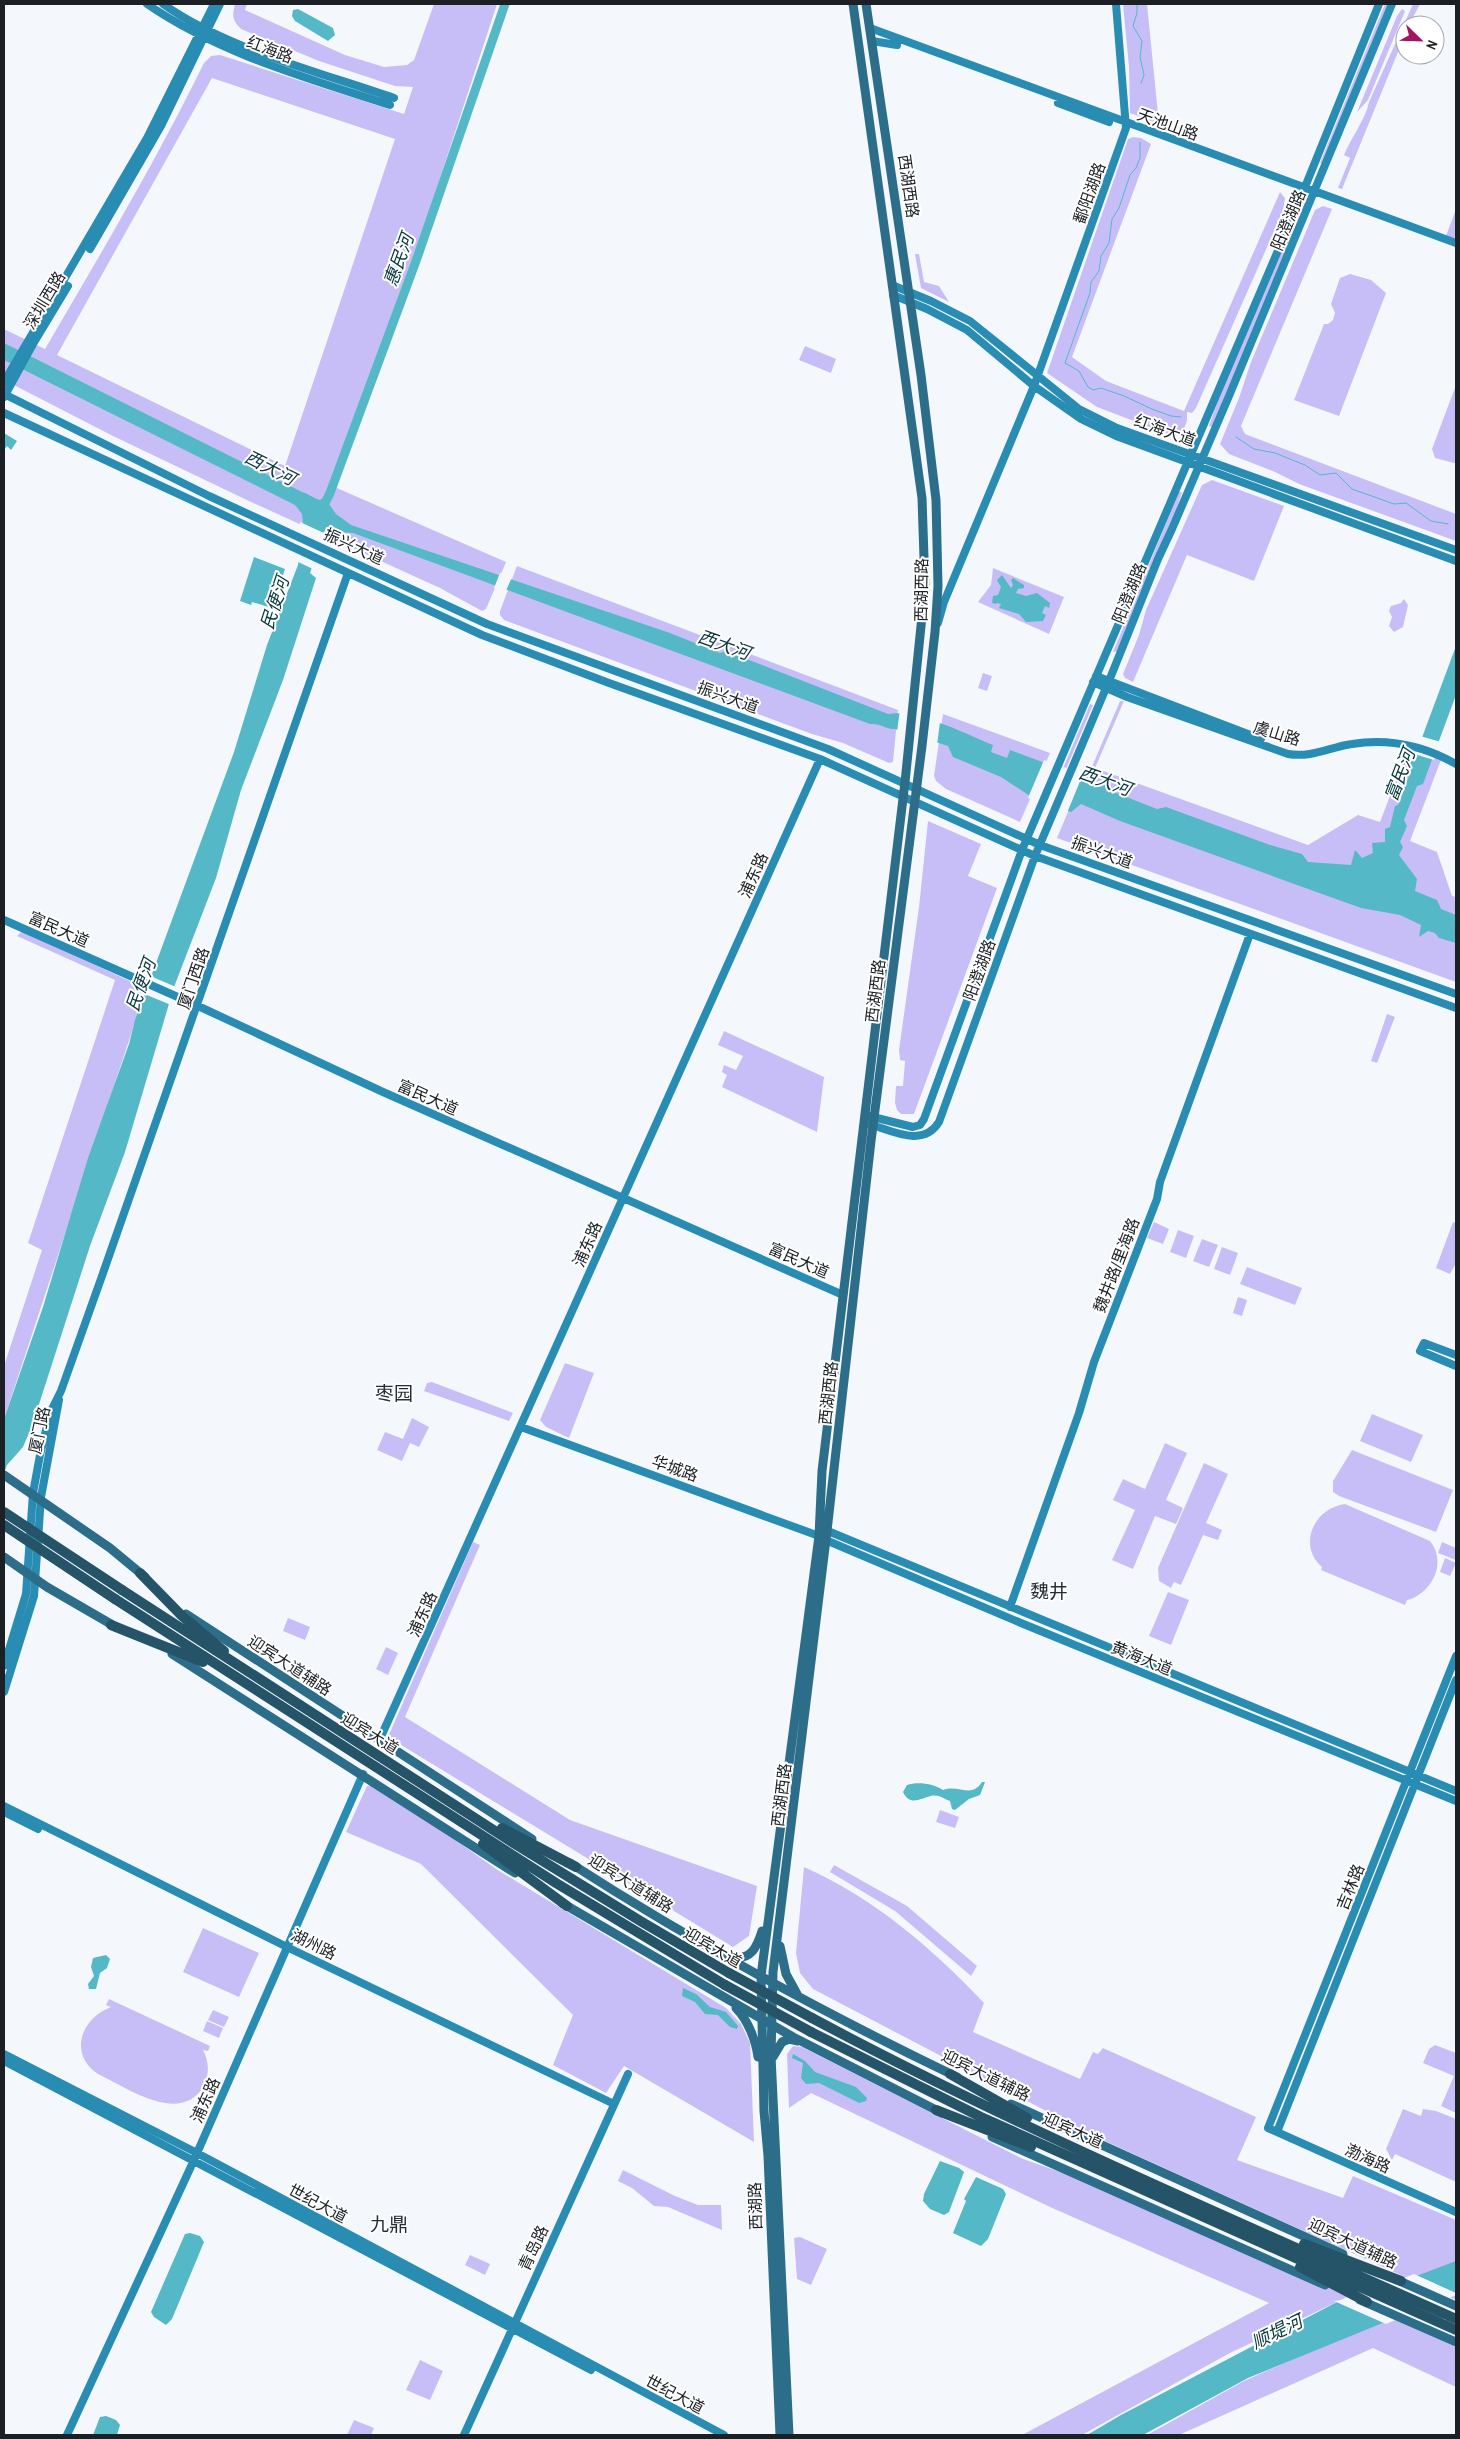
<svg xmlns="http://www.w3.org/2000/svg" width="1460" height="2439" viewBox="0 0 1460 2439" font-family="'Archivo Narrow','Noto Sans SC',sans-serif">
  <rect width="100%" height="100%" fill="#f4f8fd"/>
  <path fill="#c7bef7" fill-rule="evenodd" d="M235,4H247L245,10L345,55L384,67L407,65L414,60L434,4H497L422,233L330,485L506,562L486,609L482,611L440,588L249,501L113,436L4,380V329L45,349C100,255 156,161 204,63L211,56L220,55L404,114L413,87L395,86L319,61L241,29C232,20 232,16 235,4ZM212,78L395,139L285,466L57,355Z
    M1123,4H1147L1159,124L1130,113L1129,67Z
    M1385,4H1390L1324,164L1320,163Z
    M1413,4H1420L1409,25H1405V35L1342,189L1338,188L1350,158L1344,155C1351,138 1366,118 1369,102Z
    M1402,9L1405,11L1368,100L1357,112L1397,16Z
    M1133,137L1141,138L1151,144L1072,357L1106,381L1184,411L1280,192L1285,198L1283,211L1196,408L1192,413L1187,412V421L1182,434L1173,436L1097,407L1047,373L1128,139Z
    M1323,206L1332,209L1241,426L1245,434L1456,514V541L1299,484L1275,472L1229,454L1220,444L1239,398L1251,362L1315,210Z
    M1456,209V239L1446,236Z
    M1293,221L1296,222L1280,267L1212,427L1209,426L1223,386Z
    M915,254H919L924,282L939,286L949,302L921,288Z
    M1350,274L1371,280L1386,293L1339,416L1294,400L1324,324H1328L1333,320L1335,313L1331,304L1340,278Z
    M805,346L836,359L831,373L799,360Z
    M1456,385V463H1454L1435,458L1432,449Z
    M1212,480L1284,506L1254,581L1187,555L1133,682L1125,678L1123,674L1139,635L1146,610L1202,485Z
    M1179,492H1182L1170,529L1118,651L1113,652Z
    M517,566L898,710L893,762L889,763L843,743L812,734L504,620L500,615V611Z
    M993,568L1064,597L1049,634L978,602L991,585Z
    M1404,599L1408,605L1403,627L1394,632L1389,626L1392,617L1389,611L1391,606L1401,603Z
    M983,673L992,676L987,691L978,688Z
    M1120,701H1124L1095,768L1308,845L1358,815L1380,822L1408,749L1441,760L1410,841L1437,852L1452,896L1456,897V982L1057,838L1085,771L1091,769Z
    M1090,704L1093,705L1051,805L1048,804Z
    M943,714L1050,753L1020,822L946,789L936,781L934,776Z
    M928,821L981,844L968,876L997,888L914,1114H901L897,1110L895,1103L896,1086H903L905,1061L900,1060L899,1050L919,907Z
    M22,931L136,984L144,995L4,1419V1366L42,1250L28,1243L115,980L17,936Z
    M1387,1014L1395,1017L1377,1063L1371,1061Z
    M724,1031L824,1077L817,1132L722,1087L727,1075L722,1072L724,1065L736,1070L743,1056L718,1045Z
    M1154,1222L1169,1229L1163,1244L1147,1238Z
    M1453,1222L1456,1223V1263L1450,1274L1436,1268Z
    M1178,1230L1194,1236L1186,1258L1170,1252Z
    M1202,1239L1218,1245L1209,1267L1193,1261Z
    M1222,1247L1238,1253L1230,1275L1214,1269Z
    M1247,1267L1302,1288L1295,1305L1240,1284Z
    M1238,1297L1247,1300L1242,1316L1233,1313Z
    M565,1363L594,1373L569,1438L546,1427L540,1420Z
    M432,1382L513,1413L509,1421L424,1391L427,1383Z
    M1372,1414L1423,1435L1411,1462L1360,1441Z
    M412,1418L429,1427L419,1447L410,1443L402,1461L377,1450L385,1432L403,1439Z
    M1165,1443L1187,1453L1166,1500L1183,1508L1176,1524L1155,1516L1133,1569L1112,1560L1135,1510L1113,1500L1123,1479L1145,1489Z
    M1352,1450L1453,1490L1436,1532L1339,1496L1333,1492V1481Z
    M1204,1463L1228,1474L1206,1523L1222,1530L1218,1540L1203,1535L1181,1585L1174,1582L1171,1588L1159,1581L1158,1568Z
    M1345,1504L1430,1541C1448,1563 1431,1594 1407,1600L1405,1605L1321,1570L1322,1567C1297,1545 1314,1508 1345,1504Z
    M473,1542L480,1545L405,1717L570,1820L757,1886L749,1936L733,1947L388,1737Z
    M1442,1542L1456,1548V1560L1438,1553Z
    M1445,1558L1456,1563L1450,1576L1440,1572Z
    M1168,1592L1189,1600L1171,1645L1149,1636Z
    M288,1618L310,1627L305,1640L283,1631Z
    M386,1647L398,1653L388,1675L376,1669Z
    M377,1784L496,1869L726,2008L741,2024L750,2043L754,2142L624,2066L606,2093L553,2065L573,2015L421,1864L346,1832L367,1786Z
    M940,1810L959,1817L955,1828L936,1822Z
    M834,1865L907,1906L977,1966L971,1976L895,1911L830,1872Z
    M804,1867C874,1898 931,1947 984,2003L973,2032L1080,2079L1093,2052L1098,2054L1103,2048L1256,2117L1237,2160L1343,2198L1353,2176L1456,2220V2300L1094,2136L813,1989L800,1973L796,1953Z
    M203,1928L259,1953L239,1997L183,1972Z
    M109,1999L210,2046L208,2051L203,2050C209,2061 210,2075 203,2087C180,2125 127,2088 98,2074C68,2054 81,2018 111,2007L106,2005Z
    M213,2010L229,2017L224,2027L208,2020Z
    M207,2021L223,2028L219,2038L203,2031Z
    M1435,2045L1456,2053V2113L1441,2106L1454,2076L1423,2063L1429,2049Z
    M793,2046L802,2047L1023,2159L1129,2196L1345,2293L1347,2297L1228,2354L1082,2435H1022L1269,2303L1050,2207L811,2093L789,2108L787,2054Z
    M1403,2109L1421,2116L1423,2109L1436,2111L1456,2119V2182L1395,2154L1392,2160L1386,2149Z
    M623,2170L675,2196L698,2205H721L722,2230L668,2207L654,2206L632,2188L618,2181Z
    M800,2237L827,2249L811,2285L797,2279L794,2238Z
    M470,2255L490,2264L485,2275L465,2265Z
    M1394,2314L1456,2342V2387L1373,2348L1179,2435H1147L1244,2381Z
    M420,2360L443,2371L430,2400L406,2390Z
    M354,2420L374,2428L371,2435H347Z"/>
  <path fill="#55b8c6" d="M298,9L333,28L335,35L328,41L295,21L292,16L293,10Z
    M4,343L302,492C309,494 313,498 320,500L330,493L329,504L336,514L351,525L670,633L720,653L726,651L888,714C918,709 965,734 993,745L991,752L1007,758L1010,750L1110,787L1111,791L1157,809L1166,807L1270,845L1302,854L1308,862L1351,865L1355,850L1362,858L1373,853L1372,843L1385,842V829L1390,827L1395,806L1398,805L1411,771L1409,765L1415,750L1417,751L1456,646V695L1423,784L1417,786L1404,820L1407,826L1400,842L1403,847L1399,855L1417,879L1415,891L1437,900L1441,909L1456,915V943L1439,938L1435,933L1428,931L1419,937L1421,925L1400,915L1361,908L1120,821L1081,804L1071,812L1030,796L1001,777L953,757L948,746L895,729C885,729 880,723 870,724L353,533L324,531L310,573L316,578L283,680L241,790L216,878L174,987L125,1152L90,1246L32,1426L23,1447L7,1465L4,1473V1419L43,1307L88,1158L129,1044L135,1020L234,752L267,645L298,565L303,523L302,514L295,505L4,360Z
    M4,433L17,441L11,450L7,446L4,450Z
    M254,557L285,569L272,608L252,602L251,605L240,601Z
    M1002,575L1011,588L1013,585L1011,580L1013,578L1024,585V588L1018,589L1016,593L1026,596L1037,593L1050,603L1049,608L1045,606L1042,613L1046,615L1043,621L1026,622L1019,614L999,608L1001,604L997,603L996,604L992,603L993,596L998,595L1001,587L997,580Z
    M982,1782H985L980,1795L969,1799L955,1810L952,1809L950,1801C944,1799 938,1794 931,1796C921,1798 910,1807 903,1792L907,1785C918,1781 934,1784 943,1790C960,1784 971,1799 982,1782Z
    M106,1955L110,1959L107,1968L100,1973L96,1989H89L88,1984L94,1976L91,1967L93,1958Z
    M683,1988L696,1994L710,2007L726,2012L738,2026L737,2029L730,2027L718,2015L705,2014L695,2002L682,1996Z
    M793,2054L805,2061L815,2072L856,2087L867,2098L866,2101L859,2103L819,2083L806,2084L801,2078L803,2063L792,2058Z
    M940,2161L959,2168L964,2172L949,2212L944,2215L930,2209L923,2201L924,2194Z
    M976,2177L1003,2189L1006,2194L988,2239L981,2246L953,2233L966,2201L964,2199Z
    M190,2233L200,2236L204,2242L172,2319L166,2325L154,2317L151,2312L185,2234Z
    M1456,2261V2293L1248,2378L1143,2435H1087L1121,2415L1337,2302L1356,2299Z
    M106,2416L116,2420L120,2425L117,2435H93L100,2417Z"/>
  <path fill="#f4f8fd" d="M300,522L326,534L313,569L296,561Z
    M500,573L512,577L505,593L494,588Z
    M900,709L940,722L937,745L897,732Z
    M1420,736L1441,742L1434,760L1414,754Z
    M1044,760L1083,774L1067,813L1028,798Z
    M148,975L176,987L171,1005L142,993Z
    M1414,2274L1456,2293V2295L1386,2324L1334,2301L1349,2299Z"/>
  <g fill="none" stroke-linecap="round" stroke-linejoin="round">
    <path stroke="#55b8c6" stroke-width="1" d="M1137,4V13L1133,26L1142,41L1140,57L1144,75L1141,83
      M1140,142V158L1136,168L1130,175L1119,208L1112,219L1109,243L1101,256L1099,271L1091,282L1090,293L1065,363L1079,371L1088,387L1093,390L1101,388L1124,396L1152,409L1171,416L1181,417
      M1236,437L1254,449L1275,453L1305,465L1320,475L1336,473L1352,489L1394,504L1406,503L1431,521L1448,524"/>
    <path stroke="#55b8c6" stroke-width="9" d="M325,503L330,493L416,261L505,4"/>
    <path stroke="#298cb2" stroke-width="8" d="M147,4C220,54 307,78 390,105
      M163,4C227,49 319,72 394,98
      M870,28L1456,243
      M872,41L897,45
      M1058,103L1109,122
      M90,249L161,126L220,4
      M892,285L931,301L970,321L1079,409L1117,428L1456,550
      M893,295L927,309L967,330L1034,386L1081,419L1116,436L1456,561
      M28,341L33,344L68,286
      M4,382L147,138L214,4
      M4,394L209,496L487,624L828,749L1040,845L1456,994
      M4,397L33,344
      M4,413L482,635L609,683L820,759L1035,856L1456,1008
      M938,623L944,602L1034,386L1126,128L1116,4
      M1096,676L1261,739
      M1093,682L1127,697L1288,754C1312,758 1330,747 1352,744C1389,738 1424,746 1456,764
      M4,920L198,1006L383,1092L843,1295
      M865,1115L913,1127L920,1125L924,1119L1022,850L1303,192L1379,4
      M869,1124C893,1131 923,1148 939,1122L1035,856L1109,681L1158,559L1172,529L1229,396L1392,4
      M1456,1355L1424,1343L1420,1351L1456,1366
      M521,1427L819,1536
      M823,1529L1456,1791
      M821,1538L1021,1623L1456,1801
      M1010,1607L1079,1413L1094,1362L1157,1199L1160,1182L1250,934
      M1456,1656L1268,2128L1456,2212
      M4,1666L26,1594L33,1493L40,1455L50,1413L61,1391L102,1276L348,573
      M4,1692L34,1596L41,1497L59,1400
      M379,1741L820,759
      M4,1806L291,1949L614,2104
      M4,1812L38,1829
      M4,2054L197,2153L724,2435
      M4,2061L591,2370
      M1277,2132L1456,1680
      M67,2435L194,2160L363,1774
      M464,2435L628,2074"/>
    <path stroke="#2c6d89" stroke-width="9" d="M4,1475L110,1548L145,1577
      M4,1557L47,1587L116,1627
      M186,1614L532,1839
      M172,1654L515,1873
      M570,1863C694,1943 824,2013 957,2077
      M562,1903L793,2037L942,2113
      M780,1946L786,1974L797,1994
      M731,1957C751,1961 757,1947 762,1931
      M736,2008C748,2020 756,2041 758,2057
      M773,2057L782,2042L789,2039L798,2041
      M1011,2104L1343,2254
      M992,2137L1325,2285
      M1395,2279L1456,2306
      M1360,2300L1456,2342
      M780,2435L768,2156L764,2111L761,1976L819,1536L822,1471L905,782L925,587L922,498L853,4
      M789,2435L771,2056L773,1972L827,1531L871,1141L922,746L935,632L938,586L936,500L921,375L866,4"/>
    <path stroke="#255469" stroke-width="10" d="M140,1573L182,1616L224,1651
      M122,1590L515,1844L642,1922L729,1973
      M115,1599L556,1883L725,1985
      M111,1625L203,1662
      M502,1828L576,1867
      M483,1844L567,1906
      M812,2018C1021,2130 1240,2222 1456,2319
      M811,2032L981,2117L1456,2330
      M950,2074L1027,2118
      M936,2110L1031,2147
      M1304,2244L1401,2281
      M1300,2267L1367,2302"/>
    <path stroke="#255469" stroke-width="10" d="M4,1512L122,1590
      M4,1525L115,1599
      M729,1973L812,2018
      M725,1985L811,2032"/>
  </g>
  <g text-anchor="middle" stroke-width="4" stroke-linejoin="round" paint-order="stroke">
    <g font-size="16" fill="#1c2024" stroke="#fff">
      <text transform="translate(270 49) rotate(21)" y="6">红海路</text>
      <text transform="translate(1168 124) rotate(20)" y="6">天池山路</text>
      <text transform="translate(909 186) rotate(82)" y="6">西湖西路</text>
      <text transform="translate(1089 193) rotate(-70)" y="6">鄱阳湖路</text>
      <text transform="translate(1288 220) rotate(-67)" y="6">阳澄湖路</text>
      <text transform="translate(44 300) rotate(-59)" y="6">深圳西路</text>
      <text transform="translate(1165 430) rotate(20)" y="6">红海大道</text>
      <text transform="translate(354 546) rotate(25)" y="6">振兴大道</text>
      <text transform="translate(921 590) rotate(-89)" y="6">西湖西路</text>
      <text transform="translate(1129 593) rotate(-68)" y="6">阳澄湖路</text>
      <text transform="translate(728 697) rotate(20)" y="6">振兴大道</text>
      <text transform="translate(1277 733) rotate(17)" y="6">虞山路</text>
      <text transform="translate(1102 852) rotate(20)" y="6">振兴大道</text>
      <text transform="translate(753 875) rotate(-66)" y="6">浦东路</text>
      <text transform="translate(59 929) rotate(24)" y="6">富民大道</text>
      <text transform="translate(979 970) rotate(-70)" y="6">阳澄湖路</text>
      <text transform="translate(193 978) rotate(-71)" y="6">厦门西路</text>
      <text transform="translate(875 991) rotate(-83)" y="6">西湖西路</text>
      <text transform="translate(428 1097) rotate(24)" y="6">富民大道</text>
      <text transform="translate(587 1244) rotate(-66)" y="6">浦东路</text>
      <text transform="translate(799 1260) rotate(24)" y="6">富民大道</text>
      <text transform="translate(1116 1265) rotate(-69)" y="6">魏井路/里海路</text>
      <text transform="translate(828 1393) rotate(-84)" y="6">西湖西路</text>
      <text transform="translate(39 1430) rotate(-78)" y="6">厦门路</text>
      <text transform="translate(675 1468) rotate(20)" y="6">华城路</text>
      <text transform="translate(422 1614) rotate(-66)" y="6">浦东路</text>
      <text transform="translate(1142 1658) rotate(22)" y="6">黄海大道</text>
      <text transform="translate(290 1665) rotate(33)" y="6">迎宾大道辅路</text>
      <text transform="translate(370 1733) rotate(32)" y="6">迎宾大道</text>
      <text transform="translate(781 1795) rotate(-83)" y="6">西湖西路</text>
      <text transform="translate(631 1883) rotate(32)" y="6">迎宾大道辅路</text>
      <text transform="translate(1350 1887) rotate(-68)" y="6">吉林路</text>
      <text transform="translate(314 1944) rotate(26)" y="6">湖州路</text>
      <text transform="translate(713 1947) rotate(30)" y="6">迎宾大道</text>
      <text transform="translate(986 2075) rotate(26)" y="6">迎宾大道辅路</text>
      <text transform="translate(205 2100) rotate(-66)" y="6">浦东路</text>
      <text transform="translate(1073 2130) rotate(24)" y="6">迎宾大道</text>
      <text transform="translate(1368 2158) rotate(24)" y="6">渤海路</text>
      <text transform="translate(318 2203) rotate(28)" y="6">世纪大道</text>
      <text transform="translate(755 2206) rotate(-92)" y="6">西湖路</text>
      <text transform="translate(1353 2243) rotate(25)" y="6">迎宾大道辅路</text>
      <text transform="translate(533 2248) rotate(-65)" y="6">青岛路</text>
      <text transform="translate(675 2394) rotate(28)" y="6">世纪大道</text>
    </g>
    <g font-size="18" font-style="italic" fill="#07383e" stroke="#fff">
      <text transform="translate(399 260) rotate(-70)" y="6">惠民河</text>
      <text transform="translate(270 468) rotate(27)" y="6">西大河</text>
      <text transform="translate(275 603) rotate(-72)" y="6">民便河</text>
      <text transform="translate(724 645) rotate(20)" y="6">西大河</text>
      <text transform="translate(1400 775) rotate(-69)" y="6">富民河</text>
      <text transform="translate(1105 781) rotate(20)" y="6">西大河</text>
      <text transform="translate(141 985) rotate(-70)" y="6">民便河</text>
      <text transform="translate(1277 2332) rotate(-26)" y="6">顺堤河</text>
    </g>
    <g font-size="19" fill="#252e36" stroke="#fff">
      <text x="394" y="1400">枣园</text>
      <text x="1049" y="1598">魏井</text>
      <text x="389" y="2231">九鼎</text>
    </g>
  </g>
  <rect width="1460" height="2439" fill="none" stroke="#1c2024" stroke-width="10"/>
  <g transform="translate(1420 40) rotate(113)"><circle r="24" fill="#ffffff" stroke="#a4a6a7"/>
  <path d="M0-4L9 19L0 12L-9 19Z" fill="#a11661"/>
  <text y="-8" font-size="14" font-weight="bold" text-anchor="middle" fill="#1c2024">N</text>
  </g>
</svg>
